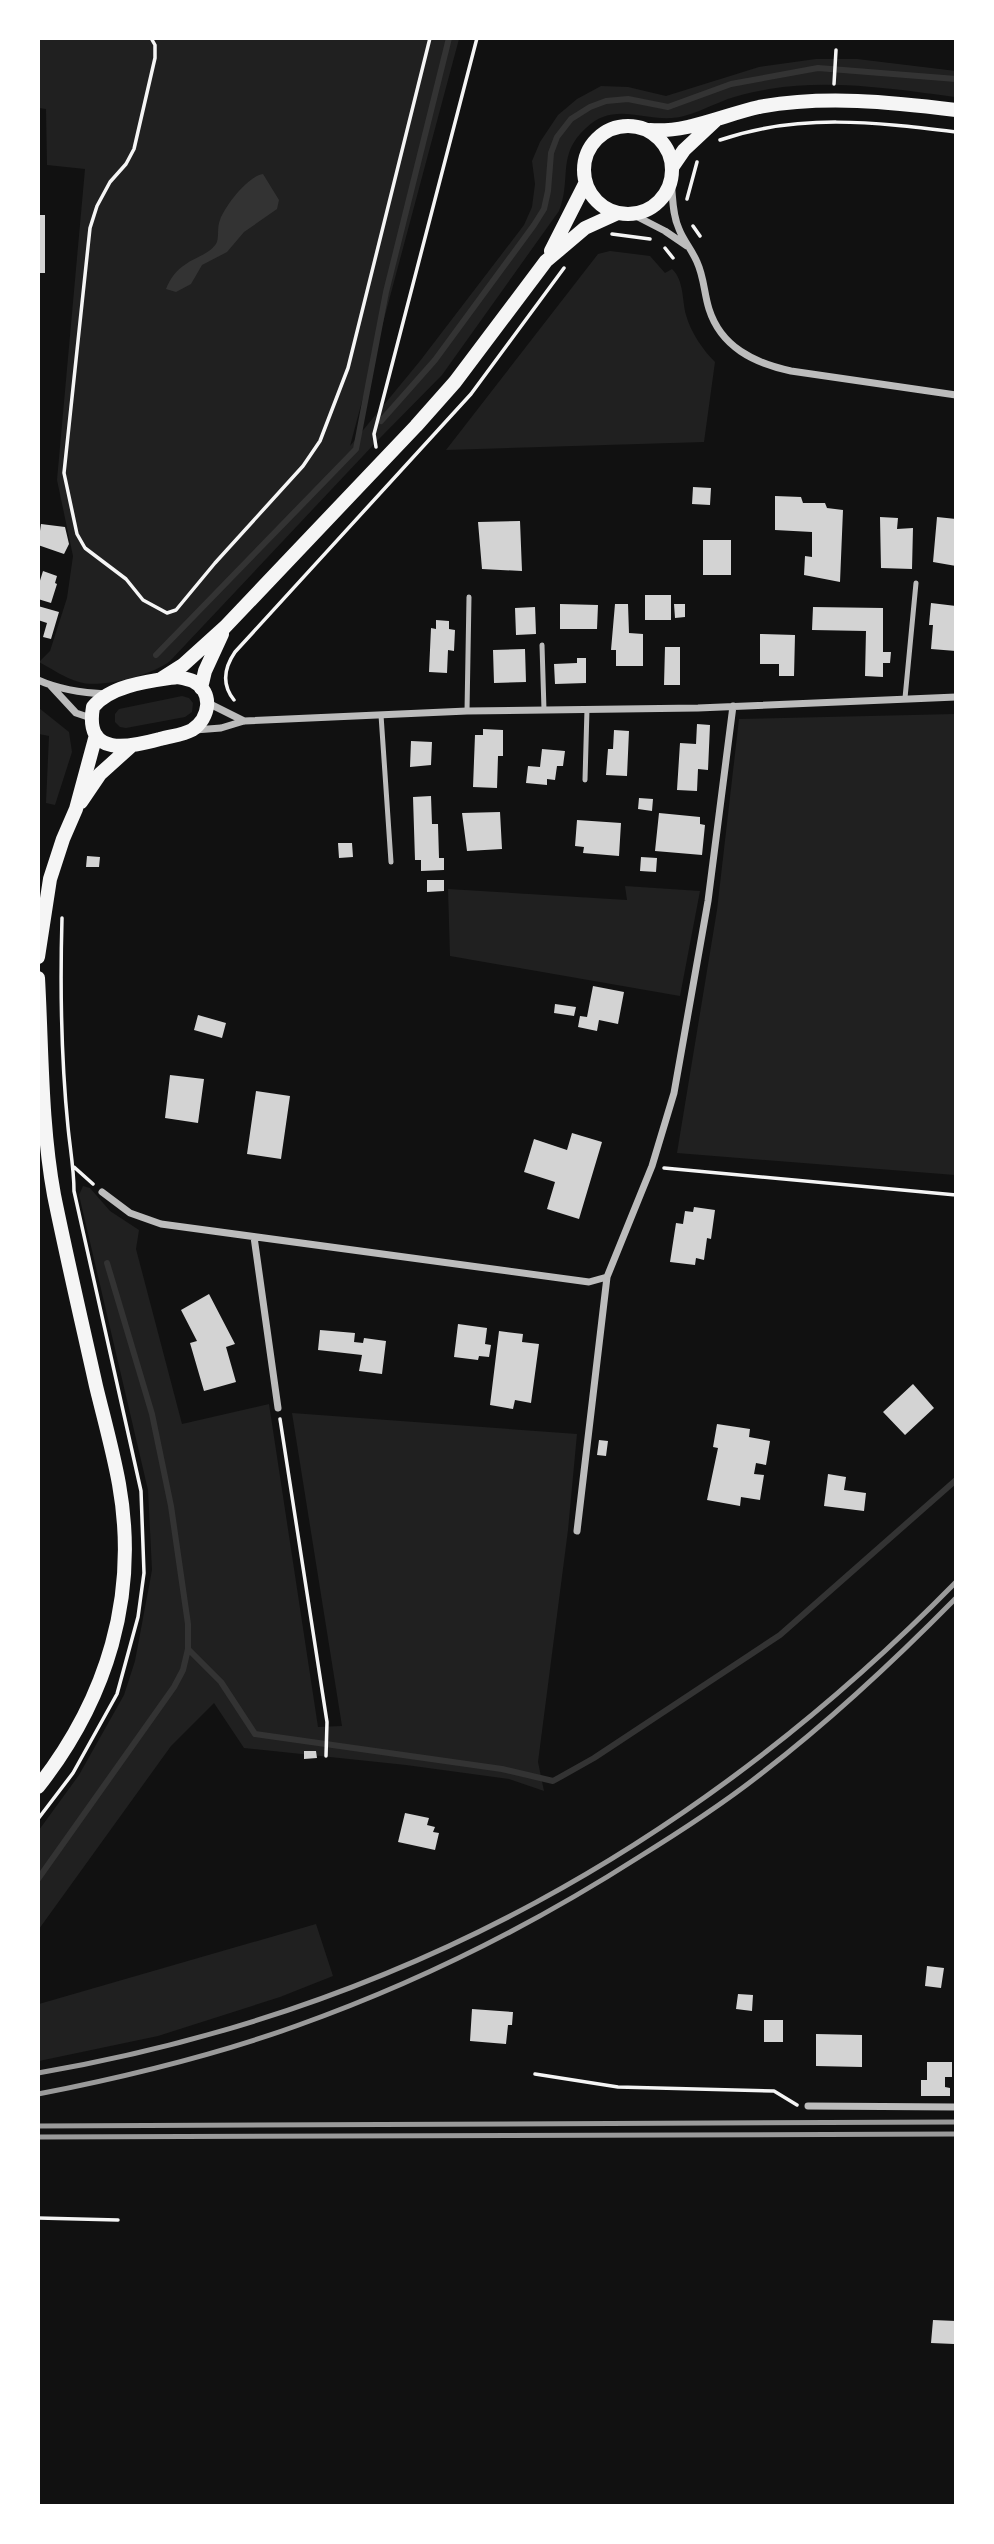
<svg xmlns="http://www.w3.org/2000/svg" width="994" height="2544" viewBox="0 0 994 2544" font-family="Inter,sans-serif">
  <rect width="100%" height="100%" fill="#111"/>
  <path fill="#202020" d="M39,39H459L350,446L420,361L524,225L532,207L535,184L532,161L540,142L558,115L577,99L601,86L628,87L666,96L759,67L816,59H857L956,71L955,97C894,89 831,79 769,89C754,92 737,95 723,101C707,107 689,117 672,118C641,120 613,102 586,128C556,155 572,179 559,211L442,375L378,440L170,661C153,675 100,689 79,682C65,678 52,669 39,662L50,651L67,598L73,556L57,480L85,169L47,165L46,109L39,108Z
    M610,251L650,256L665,273L672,269C684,280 682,300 686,315C691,333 703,350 715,362L704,442L446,450L598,254Z
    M182,696L189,698L193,703L192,712L185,717L126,728L120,727L115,722V714L119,709Z
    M39,708L69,732L72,752L55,805L46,803L49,736L39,734Z
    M955,714V1175L677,1153L717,910L739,719Z
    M625,886L700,891L680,996L450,956L448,889L627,900Z
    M83,1186L90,1188L110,1211L139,1230L136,1249L182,1424L269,1404L318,1727L342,1726L292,1413L577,1434L568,1530L538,1762L544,1791L509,1779L406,1765L244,1748L214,1703L171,1746L39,1929V1830L79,1775L124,1695L135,1661L152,1570L148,1490L79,1195Z
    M316,1924L333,1976L280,1997L158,2036L39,2061V2004Z"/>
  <path fill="#333" d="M263,174L279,200L277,209L244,232L227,252L202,265L191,284L176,292L166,289C170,279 176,270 186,264C195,257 211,254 217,242C219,236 217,227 220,220C225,206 248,176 263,174Z"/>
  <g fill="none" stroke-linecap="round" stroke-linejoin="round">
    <path stroke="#333" stroke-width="6" d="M381,421L435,360L534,225L544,209L548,191L551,153L557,137L571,119L590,107L606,101L628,99L668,107L731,84L818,68L956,79
      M156,655L356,449L386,292L449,38
      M188,1649L221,1682L255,1734L502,1769L553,1781L594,1758L780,1635L956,1480
      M38,1879L174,1687L183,1670L188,1649V1624L171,1506L152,1414L107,1263"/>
  </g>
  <path fill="#d3d3d3" d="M38,215H45V273H38Z
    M693,487L711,488L710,505L692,504Z
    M775,496L801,497L803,503H825L827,508L843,510L840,582L804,575L805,556L812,557V532L775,530Z
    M880,517L898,518L897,529L913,528L912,569L881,568Z
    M937,517L956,519V566L933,562Z
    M520,521L522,571L482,569L478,522Z
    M41,524L65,527L69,544L64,554L38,545Z
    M703,540H731V575H703Z
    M43,571L57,576L55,583L57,584L51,603L38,599V587Z
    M645,595H671V620H645Z
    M931,603L956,606V651L931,649L933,625H929Z
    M560,604L598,605L597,629H560Z
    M615,604H628L629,633L643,634V666H616V650H611Z
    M674,604H685V617L675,618Z
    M38,606L59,612L51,639L43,637L47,623L38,620Z
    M535,607L536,634L516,635L515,608Z
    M813,607L883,608V652H891L890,663H883V677L865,676L866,631L812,630Z
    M436,620L449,621V629L455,630L454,651L448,650L447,673L429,672L431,628L436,629Z
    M760,634L795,635L794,676H779V664H760Z
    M665,647H680V685H664Z
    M525,649L526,682L494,683L493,650Z
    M577,658H586V683L555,684L554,664L577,663Z
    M697,724L710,725L708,770L698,769L697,791L677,790L680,743L696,744Z
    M483,729L503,730V756H498L497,788L473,787L475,735H483Z
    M614,730L629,731L627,776L606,775L608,749H613Z
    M411,741L432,742L431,765L410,767Z
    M542,749L565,751L563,766H557L555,780L547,779V785L526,783L528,766L540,767Z
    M431,796L432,824H438L439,858H444V870L421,871V860H415L413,797Z
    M639,798L653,799L652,811L638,809Z
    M500,812L502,849L467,851L462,813Z
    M659,813L700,817V824L705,825L702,855L655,851Z
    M577,820L621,823L619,856L583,853L584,847L575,846Z
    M338,843H352L353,857L339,858Z
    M87,856L100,857L99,867H86Z
    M641,857L657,858L656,872L640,871Z
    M427,880H444V891L427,892Z
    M593,986L624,992L618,1024L599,1020L597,1031L578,1027L580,1016L587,1017Z
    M555,1004L576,1007L574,1016L554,1013Z
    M198,1015L226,1023L222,1038L194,1030Z
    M170,1075L204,1079L198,1123L165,1118Z
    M256,1091L290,1096L281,1159L247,1154Z
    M572,1133L602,1142L579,1219L547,1209L555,1182L524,1172L534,1139L567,1150Z
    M694,1207L715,1210L711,1239L707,1238L704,1260L696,1258L695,1265L670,1262L676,1223L683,1224L685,1211L693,1212Z
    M209,1294L235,1344L226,1347L236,1382L204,1391L190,1343L197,1341L181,1310Z
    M458,1324L487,1328L485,1344L491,1345L489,1357L479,1356L478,1360L454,1357Z
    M320,1330L355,1333L354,1342L363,1343L364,1338L386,1341L382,1374L359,1371L362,1355L318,1350Z
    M499,1331L523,1334L522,1342L539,1344L531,1403L515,1400L513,1409L490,1405Z
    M913,1384L934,1408L905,1435L883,1412Z
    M717,1424L750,1429L749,1437L770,1441L766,1465L756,1463L754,1474L764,1475L760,1500L741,1497L740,1506L707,1500L718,1448L713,1447Z
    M599,1440L608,1441L606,1456L597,1455Z
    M828,1474L846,1477L844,1490L866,1493L864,1511L824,1506Z
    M304,1751H316L317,1758L304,1759Z
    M405,1813L429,1818L427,1825L435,1827L433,1832L439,1833L435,1850L398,1842Z
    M927,1966L944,1968L941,1988L925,1986Z
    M738,1994L753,1995L752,2011L736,2009Z
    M472,2009L513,2012L512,2025H508L506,2044L470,2041Z
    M764,2020H783V2042H764Z
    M816,2034L862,2035V2067L816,2066Z
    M927,2062H952V2077H945V2087L950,2088V2096H921V2080H927Z
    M933,2320L956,2321L954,2344L931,2343Z"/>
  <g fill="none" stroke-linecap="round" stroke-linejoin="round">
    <path stroke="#f5f5f5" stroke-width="3.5" d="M151,38L155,45V58L134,149L126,164L110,182L97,206L90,228L64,473L77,534L85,548L126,579L143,600L167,613L176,610L215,563L303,466L320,441L348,368L430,38
      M834,84L836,50
      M720,140C799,113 874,122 956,132
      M687,199L697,162
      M693,226L700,236
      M612,234L650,239
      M665,248L673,258
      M376,447L374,434L477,38
      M234,700C222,685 224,668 235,652L471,394L564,268
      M74,1167L93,1184
      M664,1168L956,1195
      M280,1419L327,1722L326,1756
      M38,1819L73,1773L117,1694L138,1617L144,1573L141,1491L74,1191C74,1169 70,1148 68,1127C61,1057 60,987 62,918
      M535,2074L618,2087L774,2091L797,2105
      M38,2218L118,2220"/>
    <path stroke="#bcbcbc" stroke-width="5" d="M542,645L544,710
      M905,698L916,583
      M467,711L469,597
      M381,715L391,862
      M585,780L587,709"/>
    <path stroke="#bcbcbc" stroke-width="7" d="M671,181C673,197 672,214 679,229C683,240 692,250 697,262C704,277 704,293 709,309C721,347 754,363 791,371L956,395
      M632,214L665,231L687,246
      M38,680C60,690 83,693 107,694
      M51,686L76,713L91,718
      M208,703L244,721
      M195,730L221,728L244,721L467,711L698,708L956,697
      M102,1192L130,1213L161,1224L589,1282L607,1277
      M254,1237L278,1408
      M577,1531L607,1277L652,1166L674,1093L708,901L733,706
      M808,2106L956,2107"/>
    <path stroke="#f5f5f5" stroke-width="14" d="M584 170a44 44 0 1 1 88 0a44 44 0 1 1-88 0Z
      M650,130C687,133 723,115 759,107C824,95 891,102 956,110
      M673,166L684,150L715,121
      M551,251L585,184
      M177,677C182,678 188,679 193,681C214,692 210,718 192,730C183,735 170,736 160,739C130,747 84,758 93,707C111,685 150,681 177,677Z
      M161,679L183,665L225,627L416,426L455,382L546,261L585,228L618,213
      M201,688L205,671L222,634
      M81,802L100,774L130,747
      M38,957L50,879L63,839L76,809L96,735
      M38,978C42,1050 41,1124 54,1195C67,1259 82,1323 96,1386C104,1419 113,1451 119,1484C139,1596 107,1699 38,1787"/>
    <path stroke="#9a9a9a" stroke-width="5" d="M38,2073C399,2011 700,1843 956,1582
      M38,2094C125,2077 212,2056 296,2026C417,1983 531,1926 639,1857C681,1831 723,1804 762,1773C831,1720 895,1660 956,1598
      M38,2126L956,2122
      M38,2137L956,2134"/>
  </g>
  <rect width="994" height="2544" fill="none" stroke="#ffffff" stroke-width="80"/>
</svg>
